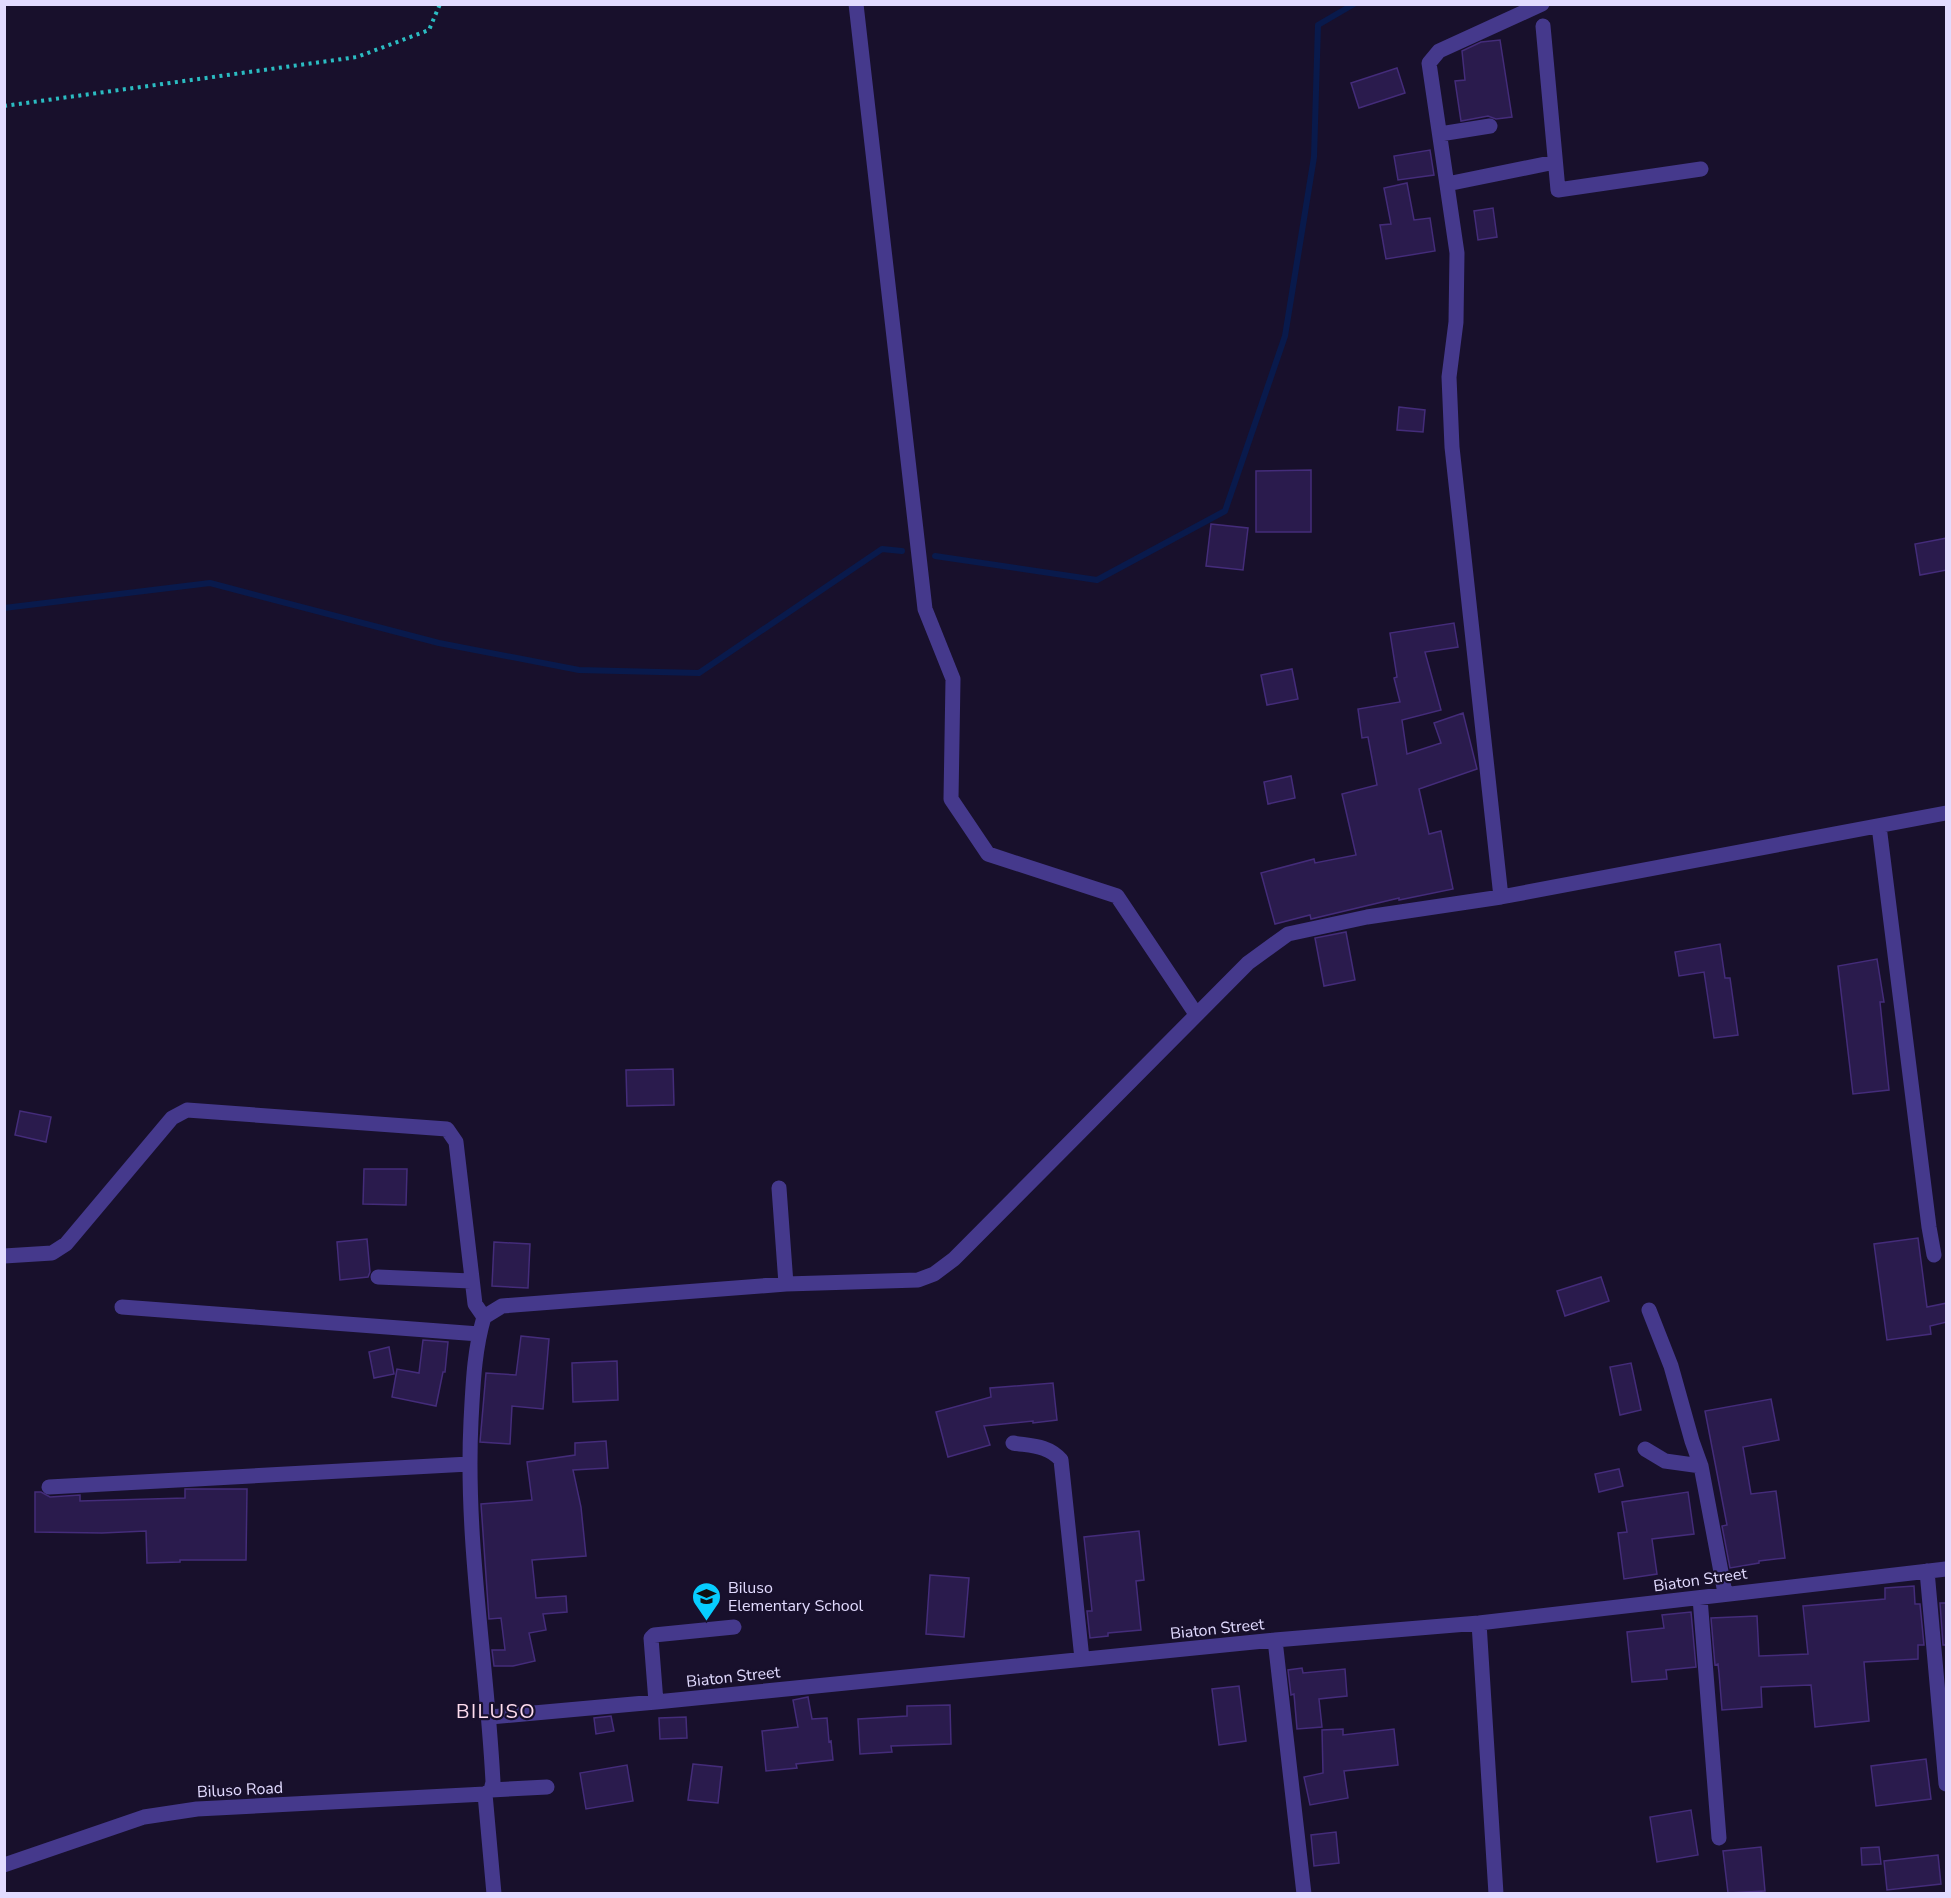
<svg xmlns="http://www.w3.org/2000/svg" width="1951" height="1898" viewBox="0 0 1951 1898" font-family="'Nunito Sans',sans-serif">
  <rect width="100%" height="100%" fill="#18102c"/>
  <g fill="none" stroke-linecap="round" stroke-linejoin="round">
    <path stroke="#091a4c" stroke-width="6" d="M935,556L1097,580L1225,511L1285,336L1314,157L1318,25L1354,4
      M4,608L210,583L439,643L579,670L699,673L882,549L902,551"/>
  </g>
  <path fill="#2a1b4d" stroke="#442c7a" stroke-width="1.5" d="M1500,40L1512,117L1496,119L1488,116L1461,121L1455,81L1465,80L1462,51L1481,42Z
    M1397,68L1405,93L1359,108L1351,83Z
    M1430,150L1434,175L1398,180L1394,156Z
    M1407,183L1414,220L1430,218L1435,251L1386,259L1380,225L1391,224L1384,188Z
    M1493,208L1497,237L1478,240L1474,211Z
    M1399,407L1425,410L1423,432L1397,430Z
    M1311,470V532H1256V471Z
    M1211,524L1248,528L1243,570L1206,566Z
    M1947,538V570L1920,575L1915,544Z
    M1454,623L1458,647L1425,652L1441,710L1402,720L1407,754L1441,743L1434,723L1463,713L1477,769L1419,789L1429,834L1441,831L1453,889L1399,900V898L1311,919L1310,915L1275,924L1261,873L1314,859L1315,863L1356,855L1342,794L1377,785L1368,737L1362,738L1358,709L1400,702L1394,678L1397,677L1390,633Z
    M1292,669L1298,699L1267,705L1261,675Z
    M1291,776L1295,798L1268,804L1264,782Z
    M1346,932L1355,980L1324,986L1315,938Z
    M1720,944L1725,978H1730L1738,1035L1714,1038L1704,972L1679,976L1675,952Z
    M1877,959L1884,1002H1880L1889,1090L1853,1094L1838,966Z
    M673,1069L674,1105L627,1106L626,1070Z
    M20,1111L51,1117L46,1142L15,1135Z
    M364,1169H407L406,1205L363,1204Z
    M1918,1238L1927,1307L1947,1303V1322L1930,1326L1931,1334L1887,1340L1874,1244Z
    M367,1239L370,1272L368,1277L340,1280L337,1242Z
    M494,1242L530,1244L528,1288L492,1286Z
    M1601,1277L1609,1301L1565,1316L1557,1291Z
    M521,1336L549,1339L543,1409L512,1406L510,1444L480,1442L486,1373L516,1375Z
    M423,1340L448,1342L445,1372H443L436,1406L392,1397L397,1369L419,1373Z
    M389,1347L394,1374L374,1378L369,1352Z
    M617,1361L618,1400L573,1402L572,1363Z
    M1631,1363L1641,1410L1620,1415L1610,1367Z
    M1053,1383L1057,1420L1033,1423V1421L984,1426L990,1445L948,1457L936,1412L991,1397L990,1388Z
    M1771,1399L1779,1440L1743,1447L1751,1494L1776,1491L1785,1558L1759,1561V1563L1730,1568L1722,1526L1727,1525L1705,1411Z
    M606,1441L608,1468L573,1470L581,1507L586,1556L532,1560L536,1598L566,1596L567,1612L543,1614L546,1630L529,1633L535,1661L513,1666H494L492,1650H505L501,1618L489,1619L481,1504L532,1500L527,1462L575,1455V1443Z
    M1619,1469L1623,1486L1599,1492L1595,1474Z
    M185,1489H247L246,1560H180V1562L147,1563L146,1531L102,1533L35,1532V1492H41L50,1497L80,1495V1501L185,1498Z
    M1688,1492L1694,1534L1652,1539L1657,1574L1624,1579L1618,1533L1627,1532L1622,1502Z
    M1139,1531L1144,1580L1136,1581L1141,1630L1108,1633V1636L1090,1638L1087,1611H1092L1084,1537Z
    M930,1575L969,1578L964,1637L926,1634Z
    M1914,1586L1915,1604H1920L1924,1645H1918V1659L1864,1662L1869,1721L1815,1727L1811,1685L1761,1687L1762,1707L1722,1710L1719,1673L1718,1664L1715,1665L1711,1618L1757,1616L1759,1656L1808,1654L1803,1606L1885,1599V1588Z
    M1940,1603H1947V1645H1943Z
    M1691,1612L1696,1667L1666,1670L1667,1679L1632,1682L1627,1632L1664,1628L1662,1615Z
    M1302,1668L1303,1673L1345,1669L1347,1696L1319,1699L1322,1727L1297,1729L1294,1694L1291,1695L1288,1670Z
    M1239,1686L1246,1741L1219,1745L1212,1689Z
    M808,1697L812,1719L827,1718L829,1742L831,1741L833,1760L796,1764L797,1768L766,1771L762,1731L798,1727L793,1700Z
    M950,1705L951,1744L891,1746L892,1752L860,1754L858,1719L907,1716V1706Z
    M611,1716L614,1731L596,1734L594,1718Z
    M686,1717L687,1738L660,1739L659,1718Z
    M1343,1729V1735L1394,1729L1398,1765L1344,1771L1348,1798L1310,1805L1304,1777L1323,1773L1322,1730Z
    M1926,1759L1931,1799L1876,1806L1871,1766Z
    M693,1764L722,1767L718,1803L688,1800Z
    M627,1765L633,1801L586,1809L580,1773Z
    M1691,1810L1698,1855L1657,1862L1650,1817Z
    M1336,1832L1339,1863L1314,1866L1311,1835Z
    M1761,1847L1765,1891L1728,1893L1723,1851Z
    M1879,1847L1881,1864L1862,1865L1861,1848Z
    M1938,1855L1941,1884L1887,1890L1884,1861Z"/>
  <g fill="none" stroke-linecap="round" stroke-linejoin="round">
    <path stroke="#2bbcc2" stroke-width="4" stroke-dasharray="3 4.5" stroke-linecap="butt" d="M4,106L357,57L429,30L440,4"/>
    <path stroke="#45398c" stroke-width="15" d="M856,4L925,609L953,679L951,799L988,854L1117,896L1196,1014
      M1543,26L1558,190L1701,169
      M1440,134L1490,126
      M1447,184L1555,162
      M1879,826L1929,1227L1934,1255
      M1501,897L1452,447L1449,377L1456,322L1457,253L1429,63L1439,51L1542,4
      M779,1188L786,1284
      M4,1256L52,1253L66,1244L172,1118L187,1110L447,1129L456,1142L475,1304L484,1317
      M378,1277L471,1281
      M122,1307L479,1334
      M1649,1310L1671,1366L1692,1441L1701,1466L1725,1593
      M1013,1443C1031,1446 1048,1445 1061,1460L1082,1659
      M1645,1449L1665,1461L1701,1466
      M49,1487L469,1464
      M1927,1571L1946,1784
      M1700,1598L1719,1838
      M1479,1623L1496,1894
      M1275,1640L1304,1894
      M656,1702L651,1638L654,1635L734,1627
      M490,1717L656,1702L1275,1640L1479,1623L1946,1569
      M491,1790L547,1787
      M485,1794L491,1790L493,1782C487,1662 465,1541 471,1421C473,1385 474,1351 484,1317L502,1306L786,1284L918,1280L934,1274L954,1259L1248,963L1288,934L1367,917L1501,897L1946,813
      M485,1794L494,1894
      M4,1865L144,1817L197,1809L485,1794"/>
  </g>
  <defs>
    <symbol id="school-pin" viewBox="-11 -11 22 30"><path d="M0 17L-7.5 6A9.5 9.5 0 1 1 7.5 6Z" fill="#07cdff" stroke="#18102c"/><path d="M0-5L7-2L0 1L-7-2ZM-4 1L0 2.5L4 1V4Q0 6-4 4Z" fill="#111"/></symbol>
  </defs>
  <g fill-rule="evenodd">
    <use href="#school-pin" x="690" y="1580" width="33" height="45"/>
  </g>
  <g text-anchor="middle" stroke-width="4.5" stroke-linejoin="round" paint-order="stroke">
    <g font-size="16" fill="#e2dbff" stroke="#18102c">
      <text transform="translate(1700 1579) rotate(-8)" y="6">Biaton Street</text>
      <text transform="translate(1217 1628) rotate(-6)" y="6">Biaton Street</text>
      <text transform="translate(733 1676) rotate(-6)" y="6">Biaton Street</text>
      <text transform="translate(240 1789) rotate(-3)" y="6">Biluso Road</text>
    </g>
    <g font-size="16" fill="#e2dbff" stroke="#18102c" text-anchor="start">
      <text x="728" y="1593">Biluso<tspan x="728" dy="18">Elementary School</tspan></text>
    </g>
    <g font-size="20" letter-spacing="1.5" fill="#ffddef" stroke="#18102c">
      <text x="496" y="1718">BILUSO</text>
    </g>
  </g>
  <rect width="1951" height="1898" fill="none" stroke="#e2dbff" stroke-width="12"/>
</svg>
